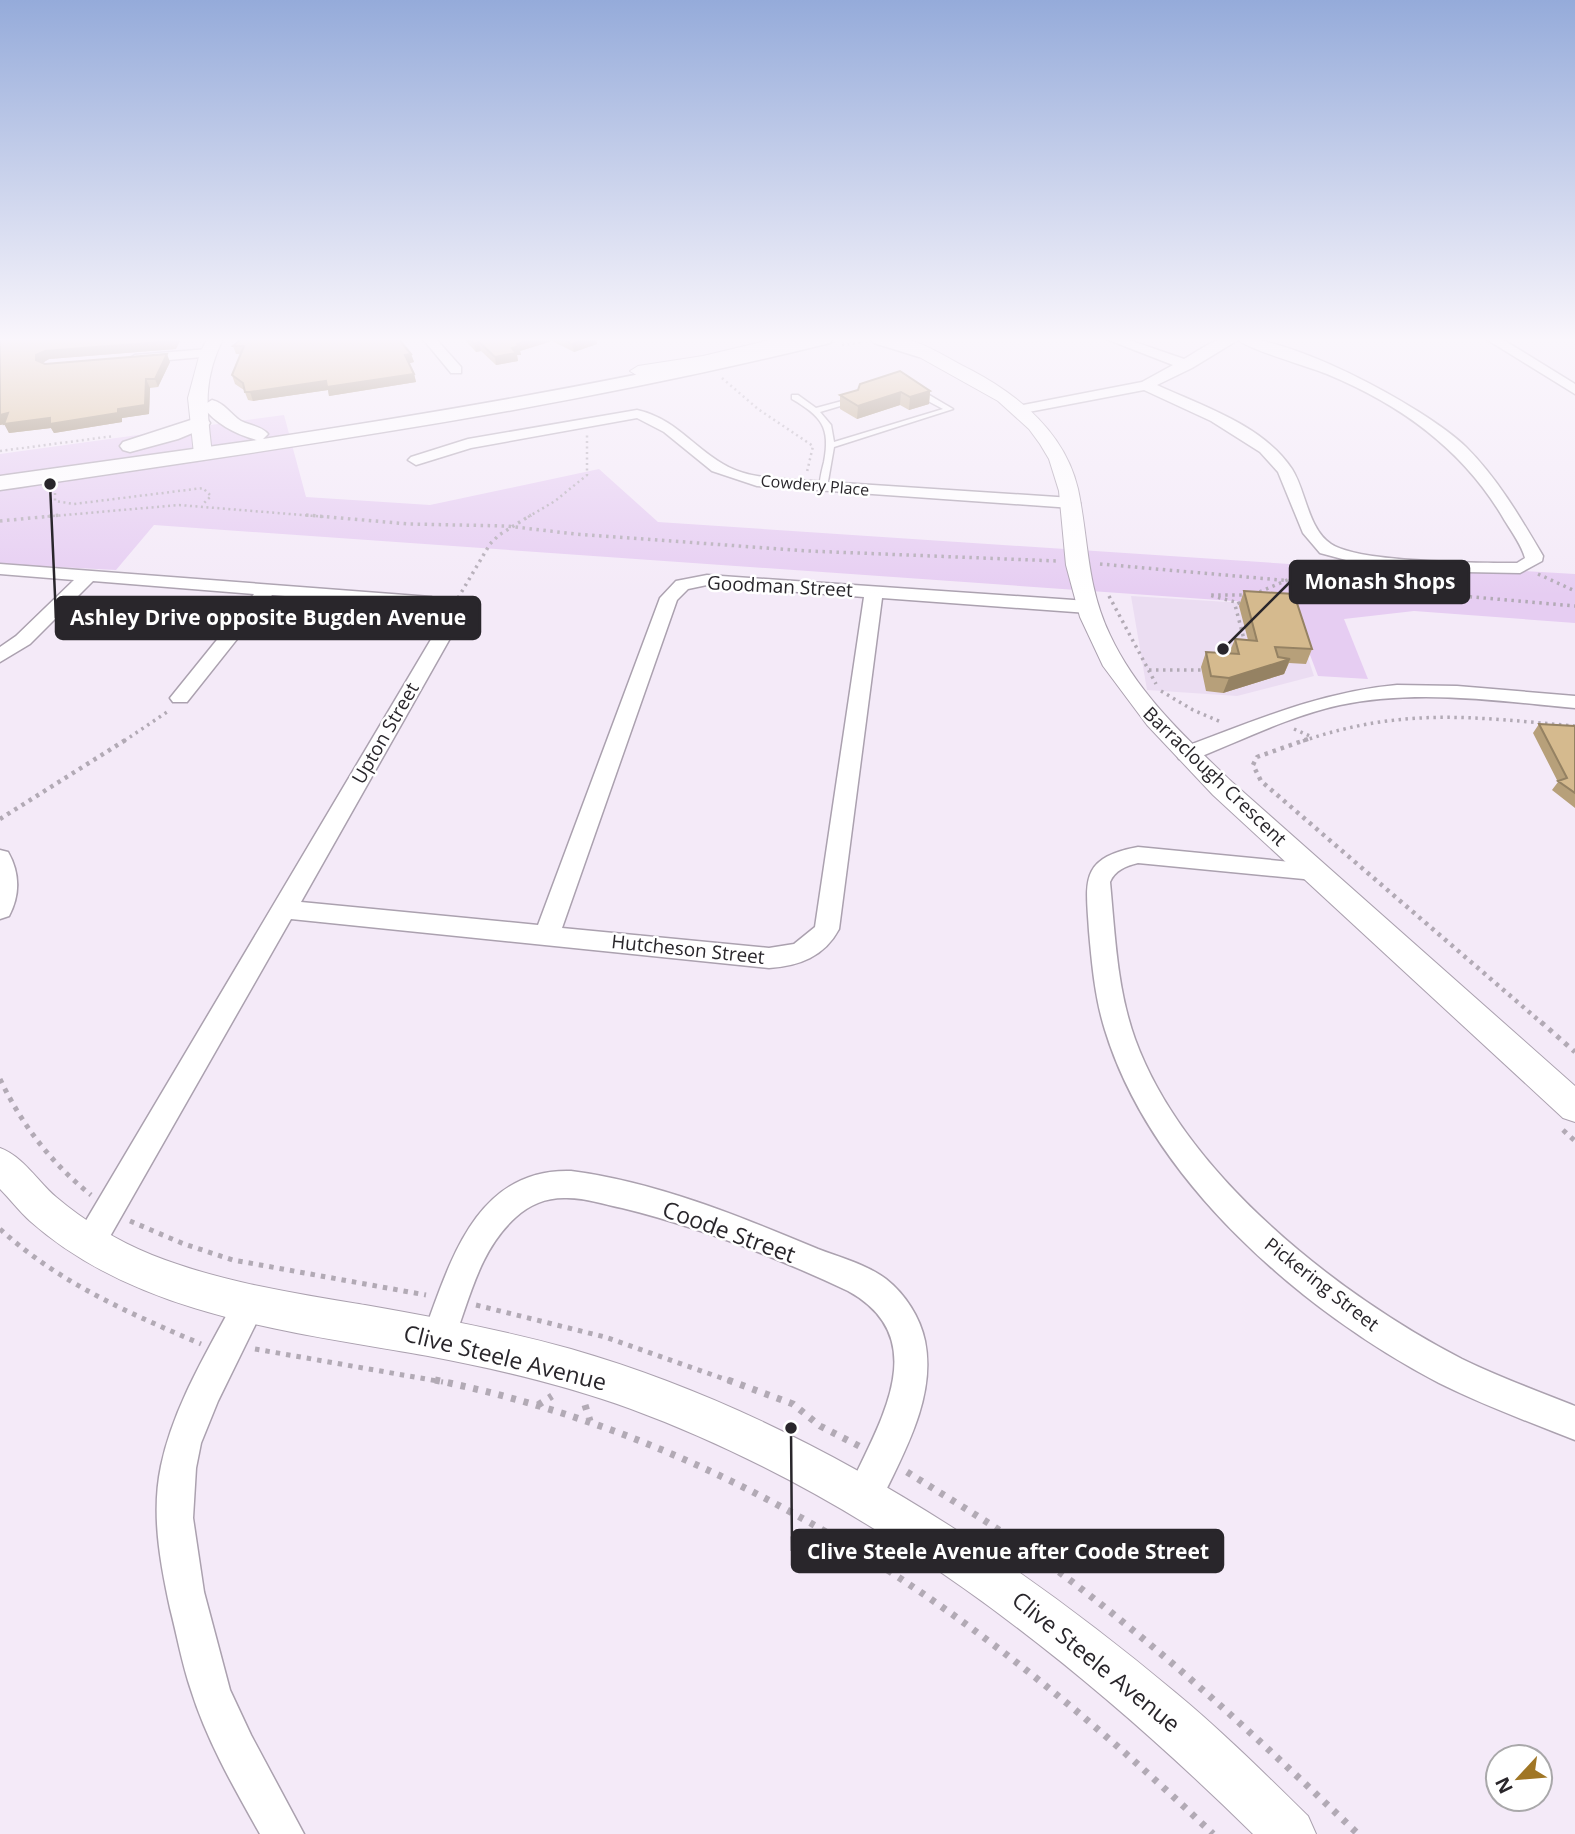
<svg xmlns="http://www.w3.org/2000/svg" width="1575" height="1834" viewBox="0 0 1575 1834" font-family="'Open Sans',sans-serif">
  <rect width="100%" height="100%" fill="#f4eaf8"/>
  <path fill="#ebddf2" d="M1131,596L1291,606L1314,676L1237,696L1147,690Z"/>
  <path fill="#e6cdf2" d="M284,415L306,497L430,505L599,469L658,522L1305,565L1349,561L1575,574V623L1414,611L1344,619L1368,679L1318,676L1291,605L154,525L116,570L0,564V454Z"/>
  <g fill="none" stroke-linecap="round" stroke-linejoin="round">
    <defs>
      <path id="service" d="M913,389H919L953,409L834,447L827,487L820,489C819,480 822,470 824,462C831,427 821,416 792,399V395H798L816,408L857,397V401L820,412L831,425L834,442L943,409L913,393Z"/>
      <path id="minor" d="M423,339H436L461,367V373H451Z
        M1106,339H1126L1184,359C1195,353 1209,342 1222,339C1277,326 1426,408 1466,447C1498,479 1520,517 1543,556L1542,561L1520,573L1465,572L1361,564L1320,553L1303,533L1278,472L1260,452L1211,421L1144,390L1018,414L1013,413L1011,410L1018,406L1142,382L1173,365ZM1238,340C1255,352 1305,365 1327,374C1402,405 1465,451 1505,521C1512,532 1522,546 1525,558L1517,563C1479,563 1359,563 1331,544C1308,529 1306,491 1292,469C1263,425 1202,406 1157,385L1192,368Z
        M1486,339H1502L1575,384V394Z
        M208,349L215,353L213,356L135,363L128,359L135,355Z
        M637,410C674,418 692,446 723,464C741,475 761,477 781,479L1072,498L1080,503L1072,508L757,486L712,471L664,432L637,418L471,448L416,465L408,460L411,457L468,439Z
        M0,564L431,597L453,606L459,617L457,626L301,902L538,925L660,598L676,581L707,575L1088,601L1097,607L1088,613L882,598L839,929C824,957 799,966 769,968L291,919L100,1254L89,1259L78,1254L74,1244L78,1234L439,626L441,617L427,607L272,595L187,702H173L170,698L254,594L93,581L30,644L0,662V647L16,636L74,580L0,574ZM707,585L864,597L815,927L794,944L769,948L562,928L677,600L688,589Z
        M1397,685L1457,686L1575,696V708C1497,701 1418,689 1340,705C1290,716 1242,740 1195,759H1179L1176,754L1179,749C1252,722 1319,692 1397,685Z
        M1138,847L1322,865L1326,871L1322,877L1314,880L1138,863C1126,866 1115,870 1110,882C1115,935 1117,989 1135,1039C1184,1174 1338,1295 1462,1359C1499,1377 1537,1391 1575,1406V1440C1529,1422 1483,1405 1439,1383C1303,1312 1151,1181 1105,1030C1095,998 1092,965 1089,931C1086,881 1079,858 1138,847Z
        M0,850L8,852C20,873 20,895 9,916L0,919Z
        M571,1171C656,1182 739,1216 818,1249C841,1258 866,1264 886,1279C905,1294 920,1317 925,1341C937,1400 900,1459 876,1511L863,1516L850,1511L845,1498C873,1431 939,1341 848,1291C776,1257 699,1227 622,1208C603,1204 583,1197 564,1198C546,1198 529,1205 516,1217C477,1252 469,1304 450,1350L438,1354L426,1350L422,1338C449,1266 474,1168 571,1171Z
        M250,1287L261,1292L266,1303L218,1401L201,1443L196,1468L193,1518L204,1592L230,1690L251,1735L304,1834H260C234,1788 207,1741 191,1690C182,1664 177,1635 170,1608C160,1562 151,1513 161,1466C174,1404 210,1347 239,1292Z"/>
      <path id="tertiary" d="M207,339H223C202,382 207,409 212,454L203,460L194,454L188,398L200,353Z
        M774,339H804L802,342L703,366L638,376L630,371L638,366L703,356Z
        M887,339C894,339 902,338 909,340C929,345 952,361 971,370C1020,396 1065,433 1078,489C1089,541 1086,584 1110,635C1137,693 1186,738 1232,782L1575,1086V1122L1563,1118L1213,795L1147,725L1103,666L1080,617L1066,565L1059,491L1049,459L1040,444L1029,429L998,401Z
        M0,1148C24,1157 37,1181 56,1197C84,1221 118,1241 152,1255C220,1282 293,1293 365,1305C434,1317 503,1330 571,1349C794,1413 999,1545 1176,1693C1222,1731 1265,1774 1308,1816L1316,1834H1253C1074,1658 869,1497 631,1409C565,1385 497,1369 428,1356C293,1332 137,1316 30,1221C19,1211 10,1199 0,1189Z"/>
      <path id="secondary" d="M800,339H833L830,343C557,411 278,449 0,490V476L257,440C235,434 216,424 202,406L212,400C225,403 231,415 241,421C251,426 261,426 268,434L263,439C443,412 623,381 800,339Z
        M871,339H899L925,348L928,352L919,357L874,343Z
        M200,417L207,419L210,423L207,427L178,439L130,452L123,450L120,446L123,442Z"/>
    </defs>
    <use href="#service" stroke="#aba1af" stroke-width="3"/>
    <use href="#minor" stroke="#aba1af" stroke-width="3"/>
    <use href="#tertiary" stroke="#aba1af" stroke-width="2"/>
    <use href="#secondary" stroke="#aba1af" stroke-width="3"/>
    <path stroke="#b2aab5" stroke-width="2.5" stroke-dasharray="2 3.5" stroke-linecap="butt" d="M842,345L864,342
      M722,378L758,409L813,446L807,472
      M0,451L114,436
      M55,493V501L74,504L203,488L211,496L202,505
      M42,517L179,505L327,517
      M528,517L555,501L587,475V435"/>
    <path stroke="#b2aab5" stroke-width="3.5" stroke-dasharray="2.5 4.5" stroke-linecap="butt" d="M306,515L409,524L507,526L575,534L808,551L1057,561
      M0,521L62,515
      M1100,564L1575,606
      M1538,574L1575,591
      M1109,596L1156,684
      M458,598L490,544L499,535L531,515
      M1245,643L1235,605L1239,603L1209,595H1252L1323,565
      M1149,670H1205
      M1161,691L1193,710L1221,722
      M1294,729L1312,737
      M124,741L170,710
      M1303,741C1403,707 1473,717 1575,726"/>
    <path stroke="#b2aab5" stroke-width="4.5" stroke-dasharray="3.5 5" stroke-linecap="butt" d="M1308,739L1257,757L1253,765L1261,781L1543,1024
      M0,819L127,739"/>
    <path stroke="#b2aab5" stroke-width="5" stroke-dasharray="4.5 6" stroke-linecap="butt" d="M1541,1022L1575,1052
      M0,1079C22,1125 51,1163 91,1195
      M1563,1130L1575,1141
      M130,1221L184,1244L233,1260L426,1295
      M0,1229C59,1283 129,1313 201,1344
      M476,1305L605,1337L733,1382
      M255,1349L443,1382"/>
    <path stroke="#b2aab5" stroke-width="7" stroke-dasharray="5 8" stroke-linecap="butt" d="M435,1380C745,1443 988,1619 1213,1834
      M728,1380L793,1404L820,1426L859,1446
      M538,1405L552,1396
      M585,1405L590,1421
      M907,1472C956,1503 1007,1533 1054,1568C1162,1649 1261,1741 1358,1834"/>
    <use href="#service" fill="#fff" fill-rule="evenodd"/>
    <use href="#minor" fill="#fff" fill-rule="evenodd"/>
    <use href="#tertiary" fill="#fff" fill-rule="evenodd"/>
    <use href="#secondary" fill="#fff" fill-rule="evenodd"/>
  </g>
  <path fill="#b7a07a" d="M0,339L176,349L49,359L42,363L45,364L170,362L158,387L150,388L149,414L122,418V422L54,433L51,428L9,433L5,424L0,425Z
    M464,339H596L597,344L574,352L552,341L520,351L521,355H517L518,361L496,365L481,351L476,352Z
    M401,342L411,354L414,362L409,363L414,374L416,382L329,396L328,390L253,401L248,400L244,390L235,384L232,375L240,354H236L233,346Z
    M930,391L929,404L909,410L900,405L857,419L840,409V395Z
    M1244,591L1312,649L1306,664L1289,663L1284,674L1223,693L1206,691L1201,667L1206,652L1229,653L1235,639L1248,640L1239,606Z
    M1539,724L1575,726V808L1552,790L1558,782L1533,733Z"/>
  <path fill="#958263" d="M173,339H181L176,349L49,359L41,364L36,360V355L45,351Z
    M531,339H551L552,341L520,351L521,355H517L518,361L496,365L495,357L517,344Z
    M586,339H596L597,344L574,352L572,344Z
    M479,342L481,351L476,352L474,344Z
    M167,354L170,362L158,387L155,379Z
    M411,354L414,362L407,364L405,355Z
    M414,374L416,382L329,396L328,390L253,401L250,392L326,381Z
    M146,379L150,388L149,414L122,418V422L54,433L51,428L9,433L4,424Z
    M930,391L929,404L909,410L910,397Z
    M901,392L900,405L857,419L858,406Z
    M8,413L13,422L0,425V415Z
    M1290,659L1284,674L1223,693L1229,678Z"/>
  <path fill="#d5ba8e" stroke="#958263" stroke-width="2" d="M0,339H173L172,341L45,351L36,355V360L45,364L167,354L155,379H146L145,405L118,409V413L50,424V418L4,424L8,413L0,415Z
    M241,339H401V342L411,354L405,355L414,374L327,387L326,381L250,392H245L243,383L232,375L244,346H233Z
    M470,339H531L517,344L519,346L512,348L516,353L495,357L479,342L474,344Z
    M563,339H586L572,344Z
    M900,371L930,391L910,397L901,392L858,406L840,395L858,390L860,384Z
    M1244,591L1294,594L1312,649L1275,647L1278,657L1290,659L1229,678L1211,676L1206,652L1239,654L1235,639L1257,641Z
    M1539,724L1575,726V793L1558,781L1567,778Z"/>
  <linearGradient id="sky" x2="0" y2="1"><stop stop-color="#95abda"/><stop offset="0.57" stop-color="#faf6fc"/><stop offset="1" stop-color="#faf6fc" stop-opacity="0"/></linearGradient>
  <rect width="1575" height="596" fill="url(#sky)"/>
  <g text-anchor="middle" stroke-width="5" stroke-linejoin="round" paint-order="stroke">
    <g font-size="16" fill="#29262b" stroke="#fff">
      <text transform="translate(815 485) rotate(5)" y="6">Cowdery Place</text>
    </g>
    <g font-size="19" fill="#29262b" stroke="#fff">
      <text transform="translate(780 586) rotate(3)" y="7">Goodman Street</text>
      <text transform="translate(385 733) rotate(-60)" y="7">Upton Street</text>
      <text transform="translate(1215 776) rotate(44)" y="7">Barraclough Crescent</text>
      <text transform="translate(688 949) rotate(6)" y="7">Hutcheson Street</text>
      <text transform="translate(1322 1284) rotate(38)" y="7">Pickering Street</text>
    </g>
    <g font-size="23" fill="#29262b" stroke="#fff">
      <text transform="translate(729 1232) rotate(20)" y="8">Coode Street</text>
      <text transform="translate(505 1358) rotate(14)" y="8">Clive Steele Avenue</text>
      <text transform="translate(1096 1662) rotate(39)" y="8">Clive Steele Avenue</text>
    </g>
  </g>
  <path fill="none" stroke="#29262b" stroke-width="2.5" d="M1223 649L1290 582M50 484L56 618M791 1428L792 1551"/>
  <g fill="#29262b" stroke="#fff" stroke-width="2.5">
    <circle cx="1223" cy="649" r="7"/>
    <circle cx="50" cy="484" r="7"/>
    <circle cx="791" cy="1428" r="7"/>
  </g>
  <g fill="#29262b" stroke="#29262b" stroke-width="2.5">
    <rect x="1290" y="561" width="179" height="42" rx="7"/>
    <rect x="56" y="597" width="424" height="42" rx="7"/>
    <rect x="792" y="1530" width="431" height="42" rx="7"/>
  </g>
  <g font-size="21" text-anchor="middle" font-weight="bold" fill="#fff">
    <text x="1380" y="589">Monash Shops</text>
    <text x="268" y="625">Ashley Drive opposite Bugden Avenue</text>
    <text x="1008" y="1559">Clive Steele Avenue after Coode Street</text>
  </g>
  <g transform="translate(1519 1778) rotate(244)"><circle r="33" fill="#ffffff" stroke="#a9a8aa" stroke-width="2"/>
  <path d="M0-5L12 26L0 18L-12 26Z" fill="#a07625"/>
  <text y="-10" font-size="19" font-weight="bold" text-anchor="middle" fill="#29262b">N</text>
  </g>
</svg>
